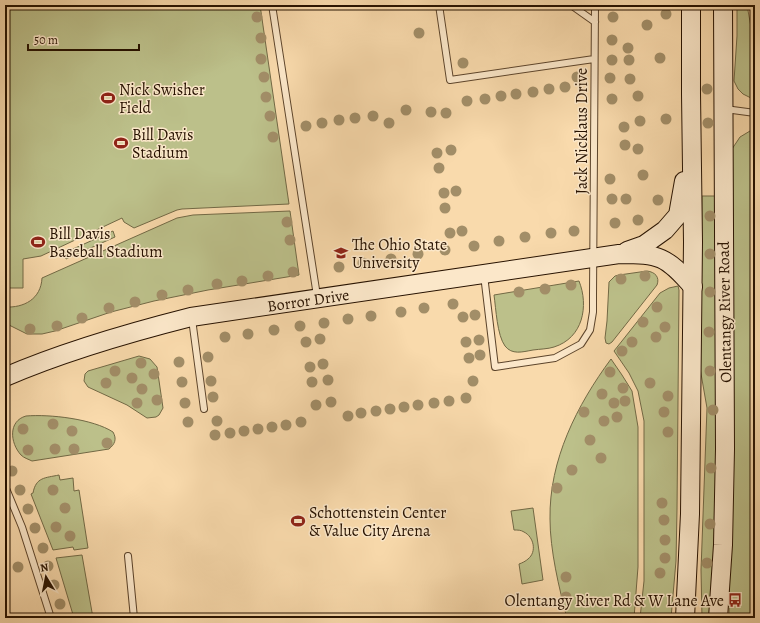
<svg xmlns="http://www.w3.org/2000/svg" width="760" height="623" viewBox="0 0 760 623" font-family="Alegreya,serif">
  <rect width="100%" height="100%" fill="#f9daac"/>
  <filter id="stains"><feTurbulence type="fractalNoise" baseFrequency=".005" numOctaves="4"/><feColorMatrix values="0 0 0 0 .2 0 0 0 0 .09 0 0 0 0 .02 0 0 0 .5 -.17"/></filter>
  <radialGradient id="worn" r=".72"><stop offset=".6" stop-color="#630" stop-opacity="0"/><stop offset="1" stop-color="#630" stop-opacity=".3"/></radialGradient>
  <path fill="#bcc08a" stroke="#726945" d="M5,5H260L289,204L182,209L177,210L134,228L124,222L122,218L41,256L23,259V288H5Z
    M737,5H747L755,49V100L743,94L738,89L734,81L737,36Z
    M755,128V618H729L732,149L740,137Z
    M702,196H716L717,496L710,618H702L701,570L707,408L700,368Z
    M290,211L299,275L208,290L154,301L111,312L55,331L42,334H27L5,323V307C24,308 41,299 42,278L177,218L193,215Z
    M113,231L115,237L66,259L64,253Z
    M647,271C655,272 660,277 657,285L612,342L609,344L606,343L605,338L607,321L609,282L615,276L619,275Z
    M579,281C589,306 583,338 554,347C548,349 540,349 533,350C522,352 512,355 505,346C497,335 496,309 494,295Z
    M678,286L679,290L677,510L676,561L671,618H640L644,581V421L638,391L629,373L614,351L660,293L669,288Z
    M139,356L150,359L157,367L163,408L159,415L156,417L147,418L127,405L88,387L84,381L85,374L88,371Z
    M611,359L622,375L632,391L638,427V567L634,618H567C559,588 550,550 550,519C549,460 577,405 611,359Z
    M26,416C50,414 93,419 113,432C117,439 115,444 109,449L32,461C28,459 24,458 21,455C10,443 8,421 26,416Z
    M59,475L60,480L73,478L74,491L79,490L88,548L74,550L73,547L53,550L31,494L33,493C36,477 45,478 59,475Z
    M533,508L543,580L522,584L519,564C522,563 526,561 528,559C537,552 534,537 524,532C521,530 518,530 514,530L511,511Z
    M82,555L93,618L117,614V618H74L56,558Z"/>
  <g fill="none" stroke-linecap="round" stroke-linejoin="round">
    <defs>
      <path id="lane" d="M272,5L317,296
        M439,5L450,80L594,59
        M571,5L595,22
        M725,109L755,113
        M484,275L495,367L555,358L581,344L590,330L593,312V296L595,5
        M192,319L204,409
        M5,486L22,527L51,618
        M128,556L134,618"/>
      <g id="secondary">
        <path d="M627,251L644,245L665,230L678,215L684,181"/>
        <path id="s1" d="M5,377C65,351 128,333 191,317L619,254C660,254 666,256 693,287"/>
        <path d="M685,618L690,514L693,242L691,94V5"/>
        <path d="M718,618L723,545L725,449L723,5"/>
      </g>
    </defs>
    <use href="#lane" stroke="#5c442b" stroke-width="8"/>
    <use href="#secondary" stroke="#271200" stroke-width="20"/>
    <use href="#lane" stroke="#fbe7c9" stroke-width="6"/>
    <use href="#secondary" stroke="#fbe7c9" stroke-width="18"/>
  </g>
  <g fill="#a28e68">
    <circle cx="666" cy="14" r="5.5"/>
    <circle cx="257" cy="17" r="5.5"/>
    <circle cx="613" cy="17" r="5.5"/>
    <circle cx="647" cy="25" r="5.5"/>
    <circle cx="419" cy="33" r="5.5"/>
    <circle cx="261" cy="38" r="5.5"/>
    <circle cx="612" cy="40" r="5.5"/>
    <circle cx="628" cy="48" r="5.5"/>
    <circle cx="660" cy="58" r="5.5"/>
    <circle cx="261" cy="59" r="5.5"/>
    <circle cx="612" cy="60" r="5.5"/>
    <circle cx="629" cy="60" r="5.5"/>
    <circle cx="463" cy="63" r="5.5"/>
    <circle cx="264" cy="77" r="5.5"/>
    <circle cx="577" cy="77" r="5.5"/>
    <circle cx="610" cy="78" r="5.5"/>
    <circle cx="630" cy="79" r="5.5"/>
    <circle cx="565" cy="87" r="5.5"/>
    <circle cx="549" cy="89" r="5.5"/>
    <circle cx="707" cy="89" r="5.5"/>
    <circle cx="533" cy="92" r="5.5"/>
    <circle cx="516" cy="94" r="5.5"/>
    <circle cx="501" cy="96" r="5.5"/>
    <circle cx="638" cy="96" r="5.5"/>
    <circle cx="266" cy="97" r="5.5"/>
    <circle cx="485" cy="99" r="5.5"/>
    <circle cx="612" cy="99" r="5.5"/>
    <circle cx="467" cy="101" r="5.5"/>
    <circle cx="406" cy="110" r="5.5"/>
    <circle cx="431" cy="112" r="5.5"/>
    <circle cx="446" cy="113" r="5.5"/>
    <circle cx="270" cy="116" r="5.5"/>
    <circle cx="373" cy="116" r="5.5"/>
    <circle cx="355" cy="118" r="5.5"/>
    <circle cx="666" cy="119" r="5.5"/>
    <circle cx="339" cy="120" r="5.5"/>
    <circle cx="640" cy="121" r="5.5"/>
    <circle cx="322" cy="123" r="5.5"/>
    <circle cx="389" cy="123" r="5.5"/>
    <circle cx="708" cy="123" r="5.5"/>
    <circle cx="306" cy="126" r="5.5"/>
    <circle cx="624" cy="127" r="5.5"/>
    <circle cx="273" cy="137" r="5.5"/>
    <circle cx="625" cy="145" r="5.5"/>
    <circle cx="638" cy="149" r="5.5"/>
    <circle cx="451" cy="150" r="5.5"/>
    <circle cx="437" cy="153" r="5.5"/>
    <circle cx="439" cy="168" r="5.5"/>
    <circle cx="643" cy="175" r="5.5"/>
    <circle cx="610" cy="179" r="5.5"/>
    <circle cx="456" cy="191" r="5.5"/>
    <circle cx="444" cy="193" r="5.5"/>
    <circle cx="612" cy="199" r="5.5"/>
    <circle cx="626" cy="199" r="5.5"/>
    <circle cx="658" cy="200" r="5.5"/>
    <circle cx="445" cy="208" r="5.5"/>
    <circle cx="710" cy="216" r="5.5"/>
    <circle cx="638" cy="220" r="5.5"/>
    <circle cx="287" cy="222" r="5.5"/>
    <circle cx="615" cy="223" r="5.5"/>
    <circle cx="462" cy="231" r="5.5"/>
    <circle cx="574" cy="231" r="5.5"/>
    <circle cx="450" cy="233" r="5.5"/>
    <circle cx="551" cy="233" r="5.5"/>
    <circle cx="525" cy="237" r="5.5"/>
    <circle cx="290" cy="240" r="5.5"/>
    <circle cx="499" cy="241" r="5.5"/>
    <circle cx="474" cy="246" r="5.5"/>
    <circle cx="445" cy="250" r="5.5"/>
    <circle cx="418" cy="254" r="5.5"/>
    <circle cx="710" cy="254" r="5.5"/>
    <circle cx="391" cy="259" r="5.5"/>
    <circle cx="363" cy="263" r="5.5"/>
    <circle cx="339" cy="267" r="5.5"/>
    <circle cx="293" cy="272" r="5.5"/>
    <circle cx="268" cy="276" r="5.5"/>
    <circle cx="645" cy="276" r="5.5"/>
    <circle cx="621" cy="279" r="5.5"/>
    <circle cx="242" cy="281" r="5.5"/>
    <circle cx="217" cy="284" r="5.5"/>
    <circle cx="571" cy="285" r="5.5"/>
    <circle cx="545" cy="289" r="5.5"/>
    <circle cx="188" cy="290" r="5.5"/>
    <circle cx="519" cy="292" r="5.5"/>
    <circle cx="710" cy="292" r="5.5"/>
    <circle cx="162" cy="295" r="5.5"/>
    <circle cx="135" cy="302" r="5.5"/>
    <circle cx="453" cy="304" r="5.5"/>
    <circle cx="657" cy="307" r="5.5"/>
    <circle cx="109" cy="308" r="5.5"/>
    <circle cx="424" cy="308" r="5.5"/>
    <circle cx="401" cy="312" r="5.5"/>
    <circle cx="475" cy="315" r="5.5"/>
    <circle cx="371" cy="316" r="5.5"/>
    <circle cx="463" cy="317" r="5.5"/>
    <circle cx="82" cy="318" r="5.5"/>
    <circle cx="348" cy="319" r="5.5"/>
    <circle cx="643" cy="322" r="5.5"/>
    <circle cx="324" cy="323" r="5.5"/>
    <circle cx="57" cy="326" r="5.5"/>
    <circle cx="300" cy="326" r="5.5"/>
    <circle cx="665" cy="327" r="5.5"/>
    <circle cx="30" cy="329" r="5.5"/>
    <circle cx="274" cy="330" r="5.5"/>
    <circle cx="709" cy="332" r="5.5"/>
    <circle cx="248" cy="334" r="5.5"/>
    <circle cx="225" cy="337" r="5.5"/>
    <circle cx="656" cy="337" r="5.5"/>
    <circle cx="320" cy="339" r="5.5"/>
    <circle cx="479" cy="340" r="5.5"/>
    <circle cx="306" cy="342" r="5.5"/>
    <circle cx="466" cy="342" r="5.5"/>
    <circle cx="632" cy="342" r="5.5"/>
    <circle cx="622" cy="351" r="5.5"/>
    <circle cx="480" cy="355" r="5.5"/>
    <circle cx="208" cy="357" r="5.5"/>
    <circle cx="469" cy="358" r="5.5"/>
    <circle cx="179" cy="362" r="5.5"/>
    <circle cx="141" cy="363" r="5.5"/>
    <circle cx="323" cy="364" r="5.5"/>
    <circle cx="310" cy="367" r="5.5"/>
    <circle cx="115" cy="371" r="5.5"/>
    <circle cx="710" cy="371" r="5.5"/>
    <circle cx="610" cy="372" r="5.5"/>
    <circle cx="154" cy="374" r="5.5"/>
    <circle cx="132" cy="378" r="5.5"/>
    <circle cx="328" cy="380" r="5.5"/>
    <circle cx="211" cy="381" r="5.5"/>
    <circle cx="473" cy="381" r="5.5"/>
    <circle cx="182" cy="382" r="5.5"/>
    <circle cx="312" cy="382" r="5.5"/>
    <circle cx="106" cy="383" r="5.5"/>
    <circle cx="650" cy="383" r="5.5"/>
    <circle cx="623" cy="388" r="5.5"/>
    <circle cx="142" cy="389" r="5.5"/>
    <circle cx="602" cy="394" r="5.5"/>
    <circle cx="668" cy="396" r="5.5"/>
    <circle cx="213" cy="397" r="5.5"/>
    <circle cx="466" cy="398" r="5.5"/>
    <circle cx="157" cy="400" r="5.5"/>
    <circle cx="449" cy="401" r="5.5"/>
    <circle cx="625" cy="401" r="5.5"/>
    <circle cx="331" cy="402" r="5.5"/>
    <circle cx="137" cy="403" r="5.5"/>
    <circle cx="185" cy="403" r="5.5"/>
    <circle cx="434" cy="403" r="5.5"/>
    <circle cx="614" cy="403" r="5.5"/>
    <circle cx="316" cy="405" r="5.5"/>
    <circle cx="418" cy="405" r="5.5"/>
    <circle cx="404" cy="407" r="5.5"/>
    <circle cx="390" cy="409" r="5.5"/>
    <circle cx="713" cy="410" r="5.5"/>
    <circle cx="376" cy="411" r="5.5"/>
    <circle cx="584" cy="412" r="5.5"/>
    <circle cx="664" cy="412" r="5.5"/>
    <circle cx="361" cy="413" r="5.5"/>
    <circle cx="348" cy="416" r="5.5"/>
    <circle cx="617" cy="417" r="5.5"/>
    <circle cx="217" cy="421" r="5.5"/>
    <circle cx="604" cy="421" r="5.5"/>
    <circle cx="188" cy="422" r="5.5"/>
    <circle cx="301" cy="422" r="5.5"/>
    <circle cx="53" cy="424" r="5.5"/>
    <circle cx="286" cy="425" r="5.5"/>
    <circle cx="272" cy="427" r="5.5"/>
    <circle cx="23" cy="429" r="5.5"/>
    <circle cx="258" cy="429" r="5.5"/>
    <circle cx="72" cy="431" r="5.5"/>
    <circle cx="244" cy="431" r="5.5"/>
    <circle cx="668" cy="432" r="5.5"/>
    <circle cx="230" cy="433" r="5.5"/>
    <circle cx="215" cy="435" r="5.5"/>
    <circle cx="590" cy="440" r="5.5"/>
    <circle cx="107" cy="443" r="5.5"/>
    <circle cx="55" cy="449" r="5.5"/>
    <circle cx="74" cy="449" r="5.5"/>
    <circle cx="28" cy="450" r="5.5"/>
    <circle cx="601" cy="458" r="5.5"/>
    <circle cx="711" cy="468" r="5.5"/>
    <circle cx="572" cy="470" r="5.5"/>
    <circle cx="12" cy="471" r="5.5"/>
    <circle cx="557" cy="488" r="5.5"/>
    <circle cx="20" cy="490" r="5.5"/>
    <circle cx="53" cy="490" r="5.5"/>
    <circle cx="662" cy="503" r="5.5"/>
    <circle cx="65" cy="508" r="5.5"/>
    <circle cx="28" cy="509" r="5.5"/>
    <circle cx="664" cy="520" r="5.5"/>
    <circle cx="710" cy="524" r="5.5"/>
    <circle cx="56" cy="527" r="5.5"/>
    <circle cx="35" cy="528" r="5.5"/>
    <circle cx="70" cy="536" r="5.5"/>
    <circle cx="665" cy="540" r="5.5"/>
    <circle cx="43" cy="548" r="5.5"/>
    <circle cx="665" cy="558" r="5.5"/>
    <circle cx="707" cy="563" r="5.5"/>
    <circle cx="48" cy="566" r="5.5"/>
    <circle cx="18" cy="567" r="5.5"/>
    <circle cx="660" cy="573" r="5.5"/>
    <circle cx="566" cy="577" r="5.5"/>
    <circle cx="54" cy="585" r="5.5"/>
    <circle cx="566" cy="597" r="5.5"/>
    <circle cx="60" cy="604" r="5.5"/>
  </g>
  <defs>
    <symbol id="stadium-bare" viewBox="-9 -9 18 18"><path d="M0-5a6.5 5 0 1 0 0 10a6.5 5 0 1 0 0-10ZM-3.5-1.8h7v3.6h-7Z" fill="#8f2418" stroke="#fbe7c9" stroke-width="2.5" paint-order="stroke"/></symbol>
    <symbol id="university-bare" viewBox="-9 -9 18 18"><path d="M0-5L7-2L0 1L-7-2ZM-4 1L0 2.5L4 1V4Q0 6-4 4Z" fill="#8f2418" stroke="#fbe7c9" stroke-width="2.5" paint-order="stroke"/></symbol>
    <symbol id="bus-bare" viewBox="-9 -9 18 18"><path d="M-5-6H5V4H4V6H2V4H-2V6H-4V4H-5ZM-3.5-4V0h7V-4ZM-3.5 1.2v1.5H-2V1.2ZM2 1.2v1.5H3.5V1.2Z" fill="#8f2418" stroke="#fbe7c9" stroke-width="2.5" paint-order="stroke"/></symbol>
  </defs>
  <g fill-rule="evenodd">
    <use href="#stadium-bare" x="98" y="88" width="20" height="20"/>
    <use href="#stadium-bare" x="111" y="133" width="20" height="20"/>
    <use href="#stadium-bare" x="28" y="232" width="20" height="20"/>
    <use href="#university-bare" x="331" y="243" width="20" height="20"/>
    <use href="#stadium-bare" x="288" y="511" width="20" height="20"/>
    <use href="#bus-bare" x="725" y="590" width="20" height="20"/>
  </g>
  <g text-anchor="middle" stroke-width="3" stroke-linejoin="round" paint-order="stroke">
    <g font-size="16" fill="#271200" stroke="#fbe7c9" text-anchor="start">
      <text x="119" y="95">Nick Swisher<tspan x="119" dy="18">Field</tspan></text>
      <text x="132" y="140">Bill Davis<tspan x="132" dy="18">Stadium</tspan></text>
      <text x="49" y="239">Bill Davis<tspan x="49" dy="18">Baseball Stadium</tspan></text>
      <text x="352" y="250">The Ohio State<tspan x="352" dy="18">University</tspan></text>
      <text x="309" y="518">Schottenstein Center<tspan x="309" dy="18">&amp; Value City Arena</tspan></text>
      <text x="724" y="606" text-anchor="end">Olentangy River Rd &amp; W Lane Ave</text>
    </g>
    <g font-size="16" fill="#271200" stroke="#fbe7c9">
      <text transform="translate(581 131) rotate(-90)" y="6">Jack Nicklaus Drive</text>
      <text dy="6" stroke="none"><textPath href="#s1" startOffset="314">Borror Drive</textPath></text>
      <text transform="translate(724 312) rotate(-91)" y="6">Olentangy River Road</text>
    </g>
  </g>
  <rect width="760" height="623" fill="none" stroke="#f9daac" stroke-width="20"/>
  <rect x="6" y="6" width="748" height="611" fill="none" stroke="#271200" stroke-width="2"/>
  <rect x="10" y="10" width="740" height="603" fill="none" stroke="#271200"/>
  <g transform="translate(46 577) rotate(350)" stroke="#fbe7c9" stroke-width="3" paint-order="stroke">
  <path d="M0-3L7 15L0 10L-7 15Z" fill="#271200"/>
  <text y="-6" font-size="11" font-weight="bold" text-anchor="middle" fill="#271200">N</text>
  </g>
  <path d="M28 44v6h111v-6" fill="none" stroke="#271200" stroke-width="2"/>
  <text x="34" y="44" font-size="12" fill="#271200" stroke="#fbe7c9" stroke-width="3" paint-order="stroke">50 m</text>
  <rect width="100%" height="100%" filter="url(#stains)"/>
  <rect width="100%" height="100%" fill="url(#worn)"/>
</svg>
